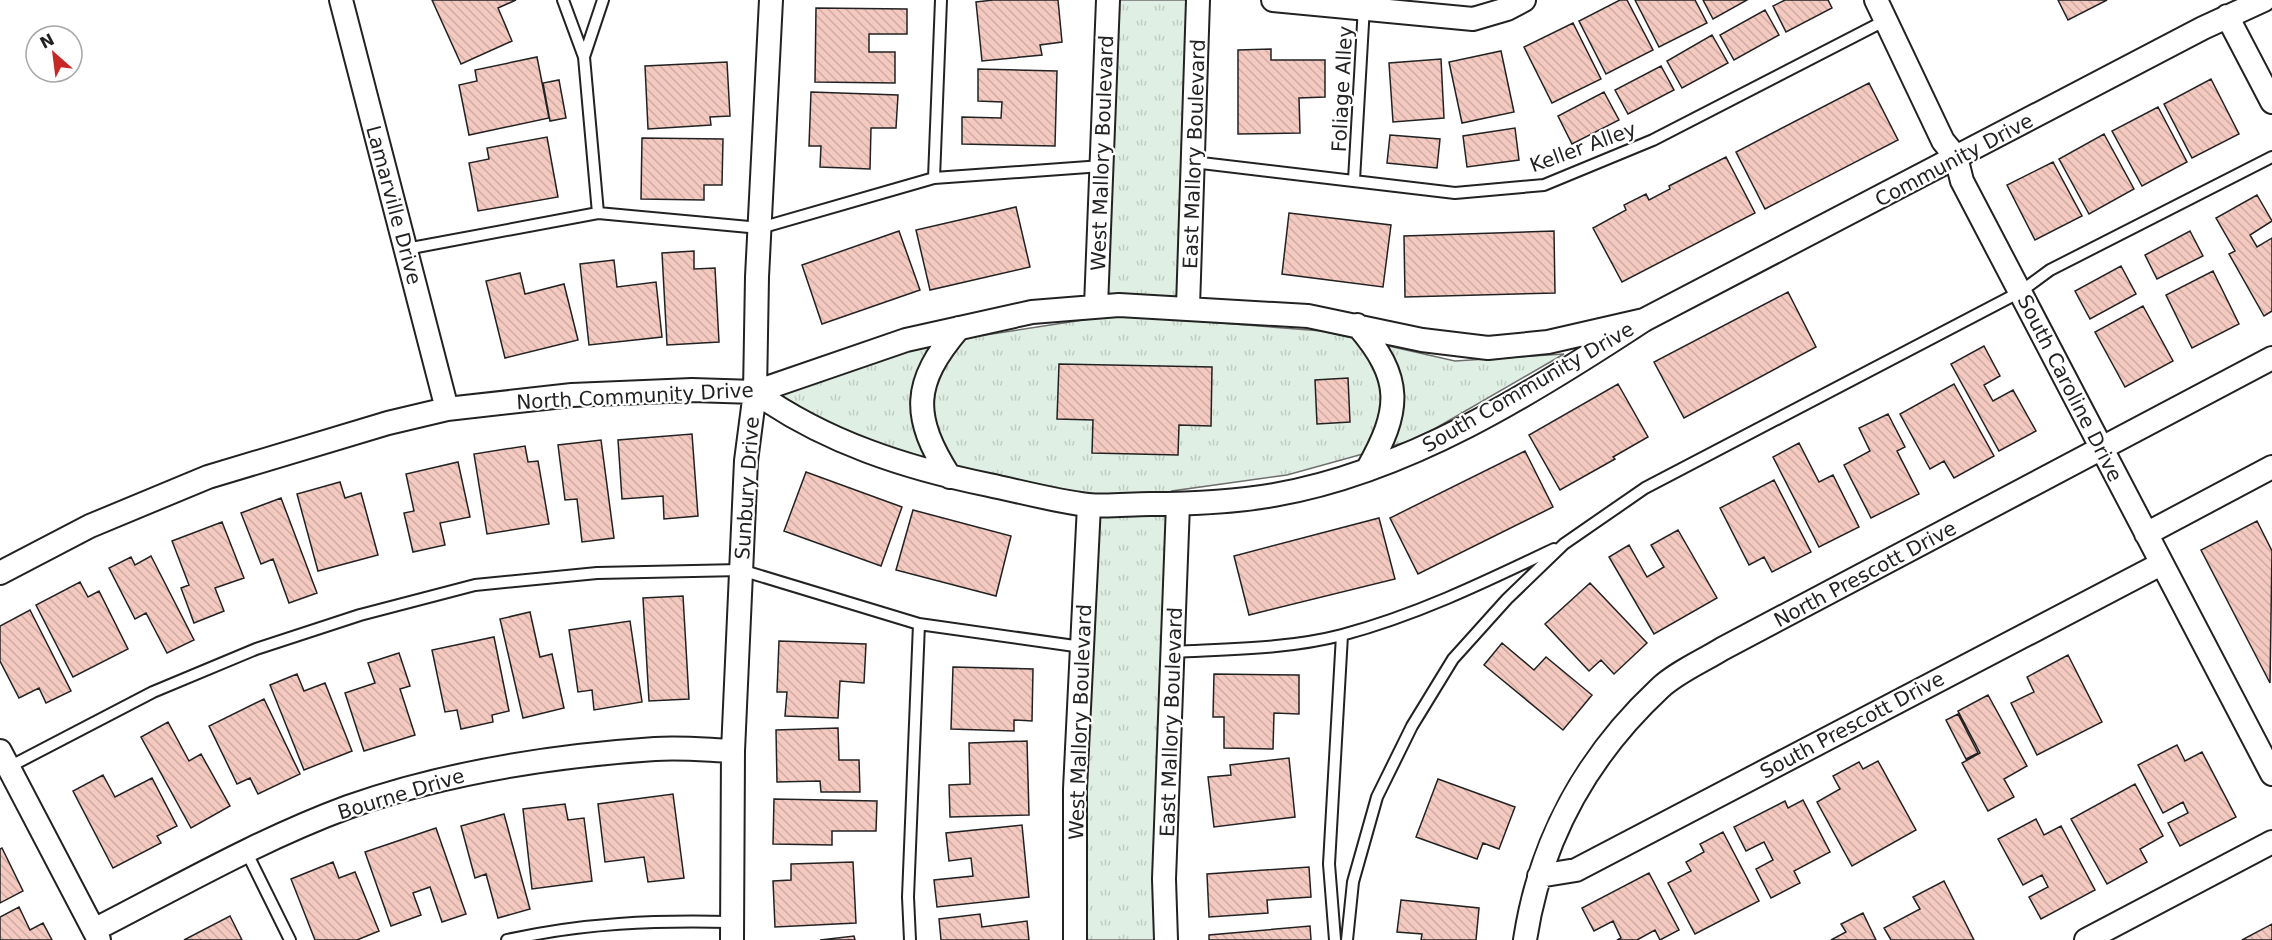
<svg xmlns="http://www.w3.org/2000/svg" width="2272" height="940" viewBox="0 0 2272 940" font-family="'DejaVu Sans',sans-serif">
  <defs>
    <pattern id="park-tufts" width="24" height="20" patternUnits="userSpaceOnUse" patternTransform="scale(1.5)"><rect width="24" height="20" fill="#e0efe3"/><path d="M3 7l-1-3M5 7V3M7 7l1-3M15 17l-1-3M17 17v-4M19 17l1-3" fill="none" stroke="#c0cdc2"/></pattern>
    <pattern id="building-back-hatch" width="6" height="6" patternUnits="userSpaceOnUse" patternTransform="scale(1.5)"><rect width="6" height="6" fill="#f3c9c0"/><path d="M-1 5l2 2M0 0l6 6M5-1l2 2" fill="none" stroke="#d0aca5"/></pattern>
  </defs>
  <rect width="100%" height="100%" fill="#fff"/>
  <path fill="url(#park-tufts)" stroke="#6f6f6f" stroke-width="1.5" d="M1115,0H1191L1183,320L1322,331L1455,361L1564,354L1417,439L1287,475L1172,491L1158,847L1160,940H1087L1085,841L1095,533L1094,510L864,444L776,393L914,346L1102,317Z"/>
  <path fill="url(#building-back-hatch)" stroke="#222" stroke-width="1.5" d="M432,0H516L498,8L512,41L461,64Z
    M993,0H1058L1062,42L1040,45L1042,55L982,61L976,2Z
    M1620,0H1627L1653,50L1606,74L1579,21Z
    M1635,0H1695L1707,23L1659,47Z
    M1703,0H1747L1713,19Z
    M1785,0H1828L1832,8L1786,32L1773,6Z
    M2058,0H2107L2068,20Z
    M816,8L907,9V34H869V52H895V83L815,82Z
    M1765,10L1779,35L1734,60L1720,35Z
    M1573,23L1601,79L1552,103L1524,47Z
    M1712,35L1728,63L1682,88L1667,61Z
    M1271,49V60H1325V97L1299,98L1300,133L1238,134V50Z
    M1501,51L1514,112L1462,123L1449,62Z
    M537,57L549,118L469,135L459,85L477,81L475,70Z
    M1441,59L1444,118L1393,122L1389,63Z
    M727,62L730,116L710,117L711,125L648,129L645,66Z
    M1661,66L1674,90L1628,114L1615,90Z
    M978,69L1057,71L1055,146L962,144V117L1001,118L1002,102L978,101Z
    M2211,79L2239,134L2192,158L2164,104Z
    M559,80L566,118L550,121L543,83Z
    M1869,83L1898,140L1765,209L1736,152Z
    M811,92L898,95L896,128H871L870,169L820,167L821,146H809Z
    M1604,92L1619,120L1572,144L1558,116Z
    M2158,107L2187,162L2142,186L2112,131Z
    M1515,128L1519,160L1467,167L1463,136Z
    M2104,134L2134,189L2089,214L2059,159Z
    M1390,135L1440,139L1437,168L1387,163Z
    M547,137L558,197L478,211L469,163L489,159L487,148Z
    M642,138L723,139L722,185H704V200L641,199Z
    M1726,157L1755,213L1622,282L1593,228L1626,210L1624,205L1646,194L1649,200L1670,189L1669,186Z
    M2053,162L2082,216L2035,240L2007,185Z
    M2257,195L2272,221L2250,235L2257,247L2272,238V311L2264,316L2229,254L2235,251L2216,218Z
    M1016,207L1030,267L930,290L916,230Z
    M1289,213L1391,225L1383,287L1282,274Z
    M899,231L920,290L822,324L802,265Z
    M1554,231L1555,293L1405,297L1404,236Z
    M2190,231L2203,256L2157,279L2145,255Z
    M694,251V269L715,268L719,342L667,345L662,253Z
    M614,260L617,287L656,282L662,337L589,345L580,264Z
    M2121,266L2136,294L2090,319L2075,291Z
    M2213,271L2239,324L2192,348L2166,295Z
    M520,273L525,294L564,284L578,340L505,358L486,281Z
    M1788,292L1816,347L1684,418L1654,362Z
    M2143,306L2173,361L2125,387L2095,332Z
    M1984,346L2000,376L1984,385L1993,401L2013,390L2036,431L1999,451L1951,364Z
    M1059,364L1212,367L1211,426L1179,425L1178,455L1092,453L1093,420L1057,419Z
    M1348,378L1350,422L1317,424L1315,380Z
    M1618,384L1648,437L1613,457L1615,459L1560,490L1529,435Z
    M1954,384L1994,456L1954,478L1944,461L1930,469L1900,414Z
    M1888,414L1905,447L1897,451L1919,494L1871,518L1844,465L1870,451L1859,428Z
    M692,434L698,516L664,519L663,496L622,499L618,440Z
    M601,440L614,538L582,542L577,499L565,500L558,445Z
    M1799,443L1819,482L1833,475L1859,527L1819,547L1773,457Z
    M525,446L528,462L538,461L549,524L487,534L474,454Z
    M1525,451L1553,507L1418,574L1390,518Z
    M458,462L470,517L440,523L445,545L413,552L404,513L414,511L406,474Z
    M806,472L902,507L881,566L784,531Z
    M1774,480L1811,552L1772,572L1764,557L1749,565L1720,508Z
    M340,482L345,498L361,493L378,555L318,571L297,494Z
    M281,498L317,593L289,603L273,559L261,564L241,513Z
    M913,510L1011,536L996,596L896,570Z
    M1379,518L1395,579L1249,615L1234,556Z
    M2257,521L2272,551L2270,683L2201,550Z
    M222,522L244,578L215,588L224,611L194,623L181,588L189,585L172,541Z
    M1678,530L1717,598L1654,634L1609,557L1629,545L1647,577L1664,567L1651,545Z
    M151,556L194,640L167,653L146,613L135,619L109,568L131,557L135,565Z
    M80,582L88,597L99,591L128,649L73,677L36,605Z
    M1590,583L1647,643L1614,674L1601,660L1589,671L1545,624Z
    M683,596L689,699L649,701L643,598Z
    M30,610L71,691L46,703L39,688L19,698L0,661V626Z
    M530,612L540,657L552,654L564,708L523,718L500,619Z
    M630,621L642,702L594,710L592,690L578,692L569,630Z
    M494,637L509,711L492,715L493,722L461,729L457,710L445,712L432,650Z
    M779,641L866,644L864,683L840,681L838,718L785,716L787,692H777Z
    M1502,643L1534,670L1546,657L1592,695L1563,730L1484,665Z
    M399,653L410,686L400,689L415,735L364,751L345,693L375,683L368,663Z
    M2068,655L2102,722L2037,755L2011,703L2034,692L2027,677Z
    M953,667L1033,669L1032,721L1014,720V731L951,729Z
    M297,674L304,691L325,683L352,751L304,770L270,685Z
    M1214,674L1299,675V714L1274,713L1273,749L1224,748V717H1213Z
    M1988,695L2027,766L2004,779L2014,797L1988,811L1962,763L1980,753L1958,711Z
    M264,699L300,774L258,794L250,778L237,784L209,726Z
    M1958,714L1978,753L1966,759L1946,720Z
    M168,722L189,761L201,754L230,806L191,828L141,737Z
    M838,728L839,760H859L860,792H821L820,781L777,782L776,730Z
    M1027,741L1029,815L950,817L949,785L970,784L969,743Z
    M2177,745L2185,761L2202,752L2236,817L2180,846L2168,823L2188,813L2183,802L2163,813L2138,765Z
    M1289,758L1295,817L1214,827L1208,777L1231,775L1230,765Z
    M1878,761L1916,830L1852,866L1817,802L1840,789L1833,776L1859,762L1863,769Z
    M103,775L115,797L152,778L177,826L157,836L161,843L113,868L73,791Z
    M1438,779L1515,807L1499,849L1483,843L1477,859L1416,837Z
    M2135,784L2163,836L2140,849L2147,862L2107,884L2071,819Z
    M673,794L684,878L648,882L644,857L605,862L598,804Z
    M774,799L877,801L876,831H832V845L773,844Z
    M1803,800L1830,852L1794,871L1800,883L1771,898L1756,869L1773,860L1764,842L1746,851L1734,827L1785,801L1788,808Z
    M565,804L568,820L584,818L592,881L532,889L523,809Z
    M504,814L530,909L498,918L486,874L475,878L461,826Z
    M2036,819L2044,835L2061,826L2095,890L2041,919L2029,897L2048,887L2042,875L2023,885L1998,839Z
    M1022,825L1029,897L937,907L934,880L973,876L971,858L949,861L946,833Z
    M436,828L466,914L442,922L430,887L413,893L421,915L391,926L365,852Z
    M1723,832L1759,901L1695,934L1668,883L1691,871L1686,862L1704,852L1700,844Z
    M2,848L23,891L0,903V849Z
    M333,862L339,878L355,872L379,931L357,940H315L291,879Z
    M853,862L856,923L775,927L773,881L791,880V864Z
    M1309,867L1311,897L1267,900L1268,913L1209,917L1207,874Z
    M1649,873L1679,930L1660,940L1655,930L1637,940H1617L1621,938L1613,921L1594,931L1582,908Z
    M1944,881L1974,940H1891L1884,928L1920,909L1913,897Z
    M1401,900L1479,908L1476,940H1421L1422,934L1397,932Z
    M19,907L30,930L43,923L52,940H0V917Z
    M1863,913L1876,940H1831L1846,932L1841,924Z
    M980,914L982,927L1027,921L1029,940H941L939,919Z
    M230,916L242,940H184Z
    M2272,924V940H2242Z
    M1310,926L1311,940H1209V935Z
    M854,936L855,940H820Z"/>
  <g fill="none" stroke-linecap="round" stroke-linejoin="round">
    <defs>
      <path id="lane" d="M563,0L584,57L598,213
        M584,57L603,0
        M1193,162L1455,193L1544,185L1653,140L1886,20
        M934,178L941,0
        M1354,180L1364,6
        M406,249L598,213L760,228L934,178L1102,166
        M1174,652C1230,649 1288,649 1342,635C1417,615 1485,582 1554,549
        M9,767L153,692L256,649L360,615L475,585L597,573L741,570L919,624L1082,647
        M246,851L290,940
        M507,940C582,923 656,920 731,922
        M910,940L908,897L919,624
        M1335,940L1329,864L1342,635
        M1347,940L1353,882L1377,797L1412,726L1453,659L1507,599L1564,544L1645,488L2020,292L2050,270L2272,157"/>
      <path id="street" d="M341,0L447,409
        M1273,0L1473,19L1507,9L1524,0
        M1876,0L1943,141L1956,157L1962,181L2272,774
        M2227,16L2272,102
        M1096,306L1108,0
        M1188,307L1198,0
        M1357,325C1404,379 1401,410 1367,470
        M755,392C825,442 906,468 989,485C1022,492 1055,501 1088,505C1108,507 1130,504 1150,504C1191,504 1234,502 1274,495C1407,472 1533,393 1644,320L2203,28L2264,0
        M950,477C911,416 912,383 959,328
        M2146,534L2272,467
        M0,573L90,526L208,477L388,423L447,409L572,395L692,390L755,392L906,340L1032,312L1119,305L1308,316L1422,340L1488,348L1548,342L1644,320
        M0,751L99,940
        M1539,876L1576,870L2161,564
        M94,930C178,887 259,840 348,807C447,772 551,756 655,749C681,747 707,750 733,751
        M732,940L733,751L746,461L755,392L757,277L771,0
        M1075,940V789L1089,505
        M1166,940L1164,879L1178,504
        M1525,940C1540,841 1587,756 1660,688C1677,672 1703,661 1722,649L2272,358
        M2086,940L2272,842"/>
    </defs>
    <use href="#lane" stroke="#222" stroke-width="14"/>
    <use href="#street" stroke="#222" stroke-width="26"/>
    <use href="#lane" stroke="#fff" stroke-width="10"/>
    <use href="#street" stroke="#fff" stroke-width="22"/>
  </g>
  <g text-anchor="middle" stroke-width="4.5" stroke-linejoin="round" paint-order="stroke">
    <g font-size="20" fill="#222" stroke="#fff">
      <text transform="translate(1342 89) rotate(-87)" y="7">Foliage Alley</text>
      <text transform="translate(1583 147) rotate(-20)" y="7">Keller Alley</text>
      <text transform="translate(1102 153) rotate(-88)" y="7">West Mallory Boulevard</text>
      <text transform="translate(1194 154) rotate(-88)" y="7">East Mallory Boulevard</text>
      <text transform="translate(1954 160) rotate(-28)" y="7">Community Drive</text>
      <text transform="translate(394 205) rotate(75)" y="7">Lamarville Drive</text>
      <text transform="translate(1528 387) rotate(-30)" y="7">South Community Drive</text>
      <text transform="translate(2070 388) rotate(63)" y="7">South Caroline Drive</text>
      <text transform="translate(635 396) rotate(-3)" y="7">North Community Drive</text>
      <text transform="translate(747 488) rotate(-86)" y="7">Sunbury Drive</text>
      <text transform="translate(1865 574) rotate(-28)" y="7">North Prescott Drive</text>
      <text transform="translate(1080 722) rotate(-88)" y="7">West Mallory Boulevard</text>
      <text transform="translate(1171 722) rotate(-88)" y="7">East Mallory Boulevard</text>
      <text transform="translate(1852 725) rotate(-28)" y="7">South Prescott Drive</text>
      <text transform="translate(401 794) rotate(-17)" y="7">Bourne Drive</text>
    </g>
  </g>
  <g transform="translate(54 54) rotate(332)"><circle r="28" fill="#ffffff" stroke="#a7a7a7" stroke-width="1.5"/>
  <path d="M0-4.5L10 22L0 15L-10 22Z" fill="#c62828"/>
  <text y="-9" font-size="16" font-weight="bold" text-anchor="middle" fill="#222222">N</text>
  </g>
</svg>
